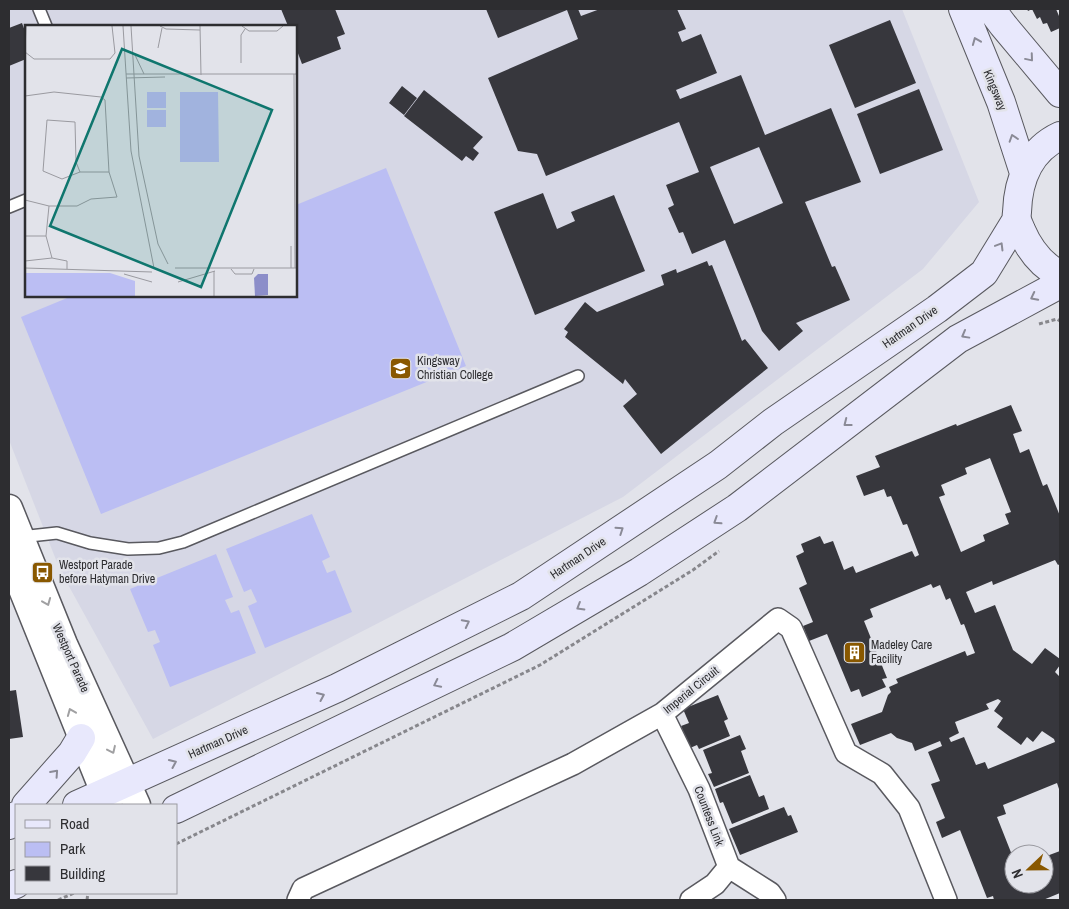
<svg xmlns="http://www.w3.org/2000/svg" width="1069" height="909" viewBox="0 0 1069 909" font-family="'Archivo Narrow',sans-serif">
  <rect width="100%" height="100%" fill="#e2e3ea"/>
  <path fill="#d6d7e5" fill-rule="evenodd" d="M9,9H902L979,202L923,269L623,497L153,739L60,570L9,440ZM26,26H296V296H26Z"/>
  <path fill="#bbbef3" d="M386,168L466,366L101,514L21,317L72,296H296V205Z
    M312,514L330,557L322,561L327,573L335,570L352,612L265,648L248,606L257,602L251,589L244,592L226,549Z
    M216,554L233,597L225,600L231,613L239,610L256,653L170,687L153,645L160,642L155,630L148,632L130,589Z"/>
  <path fill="#37373d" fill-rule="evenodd" d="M281,9H335L345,34L337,37L341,49L302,64L296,48V26H288Z
    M486,9H578L581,16L600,9H639L640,10L643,9H677L686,29L678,32L682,42L701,34L717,73L676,90L680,99L741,75L765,135L831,108L861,182L805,202L832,267L835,266L850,300L796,323L803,331L779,351L762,331L725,240L692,254L683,232L679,233L668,208L674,205L666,185L699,172L679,122L546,176L537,154L518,151L488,78L578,39L567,10L498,38ZM759,147L783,203L734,224L710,167Z
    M1027,9H1056L1059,16L1060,15V28L1051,32L1047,23L1043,24L1040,17L1037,19L1032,9L1028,11Z
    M890,20L916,83L855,108L829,45Z
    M22,23L26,34V59L9,66V28Z
    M402,86L417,98L404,115L389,103Z
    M919,89L943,150L880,174L857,114Z
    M424,90L483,137L473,148L479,153L473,161L466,156L462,161L404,116Z
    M543,193L557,229L575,221L571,212L614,195L645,271L535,315L494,212Z
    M707,261L709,266L712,265L742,341L745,339L768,368L661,454L623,406L637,394L625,379L623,384L565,337L568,332L564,329L585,302L597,312L664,285L661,275L676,269L677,273Z
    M1011,405L1022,431L1013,434L1020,453L1029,449L1043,486L1047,484L1060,516V564L1058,565L1055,560L993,585L992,581L966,592L975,613L995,605L1013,650L1032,664L1045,648L1060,659V665L1055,672L1060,677V792L1057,783L1003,805L1006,814L997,817L1014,860V884H1044V857L1060,851V893L1043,900H994L993,896L987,898L960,830L942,838L936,822L945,818L931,784L940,781L928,752L942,746L940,741L915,751L912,743L897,738L891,733L860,745L851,724L882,712L888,695L891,692L889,687L898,683L896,679L965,651L967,656L975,653L964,624L961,625L950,598L946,600L940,585L933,588L931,584L870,609L873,617L864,621L887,678L882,679L886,687L862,697L859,689L851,692L827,634L809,641L803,626L813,622L799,588L807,584L796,556L804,552L801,544L820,536L824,544L833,541L844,570L853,566L856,573L912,551L915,557L919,555L907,524L903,525L891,496L887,497L884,489L864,496L856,476L880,467L875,456L956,424L957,426ZM990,458L1011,512L1005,514L1009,524L983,535L985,541L961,552L939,497L945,495L941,485L967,474L965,468ZM998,699L1001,701L994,711L1003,718L997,727L1021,745L1027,737L1033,742L1042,731L1054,739L1055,742L988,769L985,762L976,765L964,737L951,742L949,738L959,733L955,722L989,709L986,704Z
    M16,690L23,737L9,739V691Z
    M718,695L728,719L724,721L730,736L699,749L697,745L690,748L681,726L689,723L683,709Z
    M740,735L746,749L741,751L749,773L714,787L708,774L712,773L703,750Z
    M750,775L759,797L764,795L769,809L732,824L723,802L720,803L715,789Z
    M784,807L788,816L791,815L798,832L740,855L729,829Z"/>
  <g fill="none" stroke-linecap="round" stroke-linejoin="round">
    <defs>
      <path id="service" d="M39,9L46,26
        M9,207L26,200
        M20,537L57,533L90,543L128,549L159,548L183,542L578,376"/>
      <path id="minor" d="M662,714L699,789L729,867L770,893L775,900
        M298,900L303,889L573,764L662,714L778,619L791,628L846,753L882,774L909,808L946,900
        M691,900L715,884L729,867"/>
      <path id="tertiary" d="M9,508L64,644L137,805
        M9,557L109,805"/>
      <path id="secondary" d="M963,9L1001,102L1024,173
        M991,9L1003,25L1060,93
        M1060,136C1030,150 1018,180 1017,212C1017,214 1016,217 1017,219C1017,222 1020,227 1021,230C1029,249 1041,265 1060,275
        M26,805L72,753L81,738
        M77,805L337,688L521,596L718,465L773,422L937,309L984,273L1017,219
        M176,809L512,647L639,572L737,508L958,339L1060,284
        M9,825L16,816
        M9,887L16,884"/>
    </defs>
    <use href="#service" stroke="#59595f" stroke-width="14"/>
    <use href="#minor" stroke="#59595f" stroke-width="24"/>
    <use href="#tertiary" stroke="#59595f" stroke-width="29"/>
    <use href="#secondary" stroke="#59595f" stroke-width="30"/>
    <path stroke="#87878c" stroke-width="3" stroke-dasharray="4 2.5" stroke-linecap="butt" d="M1039,324L1057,319L1060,321
      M176,844L540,665L693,570L719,551
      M58,900L74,893
      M87,900L88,893"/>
    <use href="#service" stroke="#fff" stroke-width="11"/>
    <use href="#minor" stroke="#fff" stroke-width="21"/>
    <use href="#tertiary" stroke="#fff" stroke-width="26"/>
    <use href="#secondary" stroke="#e8e8fc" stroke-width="28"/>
  </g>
  <defs><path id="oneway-chevron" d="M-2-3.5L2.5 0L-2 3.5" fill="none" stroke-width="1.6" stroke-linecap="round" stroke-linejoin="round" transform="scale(1.25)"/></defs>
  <g stroke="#8a8a96">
    <use href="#oneway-chevron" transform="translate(976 41) rotate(-112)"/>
    <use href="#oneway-chevron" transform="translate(1030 58) rotate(50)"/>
    <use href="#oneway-chevron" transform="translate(1013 138) rotate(-108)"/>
    <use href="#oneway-chevron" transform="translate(1000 246) rotate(-59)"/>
    <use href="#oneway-chevron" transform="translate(1034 297) rotate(153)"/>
    <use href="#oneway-chevron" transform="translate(965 335) rotate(151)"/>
    <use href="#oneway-chevron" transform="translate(847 423) rotate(142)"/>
    <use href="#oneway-chevron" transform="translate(717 521) rotate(147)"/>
    <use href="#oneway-chevron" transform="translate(620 530) rotate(-34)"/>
    <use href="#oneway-chevron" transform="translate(580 607) rotate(149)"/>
    <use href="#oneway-chevron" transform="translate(466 623) rotate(-27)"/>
    <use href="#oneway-chevron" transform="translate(437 684) rotate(154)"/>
    <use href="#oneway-chevron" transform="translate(321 696) rotate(-24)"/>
    <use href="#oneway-chevron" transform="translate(173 763) rotate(-24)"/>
    <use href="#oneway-chevron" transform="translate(55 773) rotate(-48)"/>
  </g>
  <g stroke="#a0a0a2">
    <use href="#oneway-chevron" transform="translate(47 602) rotate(68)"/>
    <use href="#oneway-chevron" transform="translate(71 712) rotate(-112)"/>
    <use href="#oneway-chevron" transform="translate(112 750) rotate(65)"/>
  </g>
  <defs>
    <symbol id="school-square" viewBox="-11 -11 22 22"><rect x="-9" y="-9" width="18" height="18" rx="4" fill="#895800" stroke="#e2e3ea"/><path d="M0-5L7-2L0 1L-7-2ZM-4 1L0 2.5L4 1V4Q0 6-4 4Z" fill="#fff"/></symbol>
    <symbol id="bus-square" viewBox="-11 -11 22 22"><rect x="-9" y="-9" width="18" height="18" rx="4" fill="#895800" stroke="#e2e3ea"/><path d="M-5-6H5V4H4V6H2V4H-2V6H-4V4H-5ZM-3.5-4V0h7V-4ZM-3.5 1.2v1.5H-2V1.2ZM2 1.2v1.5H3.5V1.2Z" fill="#fff"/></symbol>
    <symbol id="building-square" viewBox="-11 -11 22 22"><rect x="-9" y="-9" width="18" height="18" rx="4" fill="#895800" stroke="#e2e3ea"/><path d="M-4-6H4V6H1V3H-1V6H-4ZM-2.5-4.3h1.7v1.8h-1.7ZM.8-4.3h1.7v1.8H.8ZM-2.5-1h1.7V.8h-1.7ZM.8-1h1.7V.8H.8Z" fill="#fff"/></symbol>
  </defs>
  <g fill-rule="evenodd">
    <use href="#school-square" x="388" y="356" width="25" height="25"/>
    <use href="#bus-square" x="30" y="560" width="25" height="25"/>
    <use href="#building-square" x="842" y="640" width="25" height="25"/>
  </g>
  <g text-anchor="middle" stroke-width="5" stroke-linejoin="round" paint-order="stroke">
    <g font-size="12" fill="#2d2d30" stroke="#e2e3ea">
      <text transform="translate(995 90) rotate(68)" y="4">Kingsway</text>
      <text transform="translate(910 327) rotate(-35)" y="4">Hartman Drive</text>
      <text transform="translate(578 558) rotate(-34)" y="4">Hartman Drive</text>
      <text transform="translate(71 658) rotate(66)" y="4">Westport Parade</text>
      <text transform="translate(691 690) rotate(-39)" y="4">Imperial Circuit</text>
      <text transform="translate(218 742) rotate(-24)" y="4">Hartman Drive</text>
      <text transform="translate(709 816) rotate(69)" y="4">Countess Link</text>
    </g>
    <g font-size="12" fill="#2d2d30" stroke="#e2e3ea" text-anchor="start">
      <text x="417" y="365">Kingsway<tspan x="417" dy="14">Christian College</tspan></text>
      <text x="59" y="569">Westport Parade<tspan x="59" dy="14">before Hatyman Drive</tspan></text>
      <text x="871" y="649">Madeley Care<tspan x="871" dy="14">Facility</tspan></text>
    </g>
  </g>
  <g transform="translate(25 25)">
    <rect width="272" height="272" fill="#e2e3ea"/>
    <path d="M122,67H141V83H122ZM155,67H193L194,137H155ZM122,85H141V102H122ZM0,248H85L110,256V272H0Z" fill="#bbbef3"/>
    <path d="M233,249H243V270L230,271L229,253Z" fill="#8c8ec9"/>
    <path fill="none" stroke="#9a9aa0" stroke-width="1" d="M1,1L0,27L9,34H85L90,28L87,1M98,1L106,126L129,243M106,1L114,131L133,219L143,239M135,1L141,4L175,5M175,1L176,50M217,1L224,6H252L258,1M133,23L137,3M110,30L119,49M216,38V10L220,4M101,49H273M269,49L270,243M101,53L140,52M0,71L29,67L76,72L80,75L84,147L92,172L66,174L52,181H24L0,175M55,147L51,137L50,97L22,95L18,146L37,154L55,147H84M24,181L21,211L27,233M0,211H21M0,236L27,233L42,236V244M0,243L127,247M150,243H273M266,243V221M206,244L210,249H227L229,244M99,249L127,257M153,257L190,246M189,272V246"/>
    <path fill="#0f766e" fill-opacity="0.15" stroke="#0f766e" stroke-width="2.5" d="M97,24L247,85L176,262L25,201Z"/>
    <rect width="272" height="272" fill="none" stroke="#2d2d30" stroke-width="2.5"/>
  </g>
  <rect width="1069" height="909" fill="none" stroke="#2d2d30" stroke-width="20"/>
  <rect x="15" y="804" width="162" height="90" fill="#e2e3ea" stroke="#9a9aa0"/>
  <rect x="25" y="820" width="25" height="8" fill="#e8e8fc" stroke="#9a9aa0"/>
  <text x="60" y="829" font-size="15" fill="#2d2d30">Road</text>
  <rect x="25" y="842" width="25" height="15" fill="#bbbef3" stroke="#9a9aa0"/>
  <text x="60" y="854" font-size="15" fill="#2d2d30">Park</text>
  <rect x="25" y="866" width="25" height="15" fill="#37373d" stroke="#9a9aa0"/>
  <text x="60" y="879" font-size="15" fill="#2d2d30">Building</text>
  <g transform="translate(1029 869) rotate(248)"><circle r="24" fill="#e2e3ea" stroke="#9a9aa0"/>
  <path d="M0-4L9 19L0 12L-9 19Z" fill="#895800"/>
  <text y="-8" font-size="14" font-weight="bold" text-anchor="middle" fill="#2d2d30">N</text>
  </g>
</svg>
